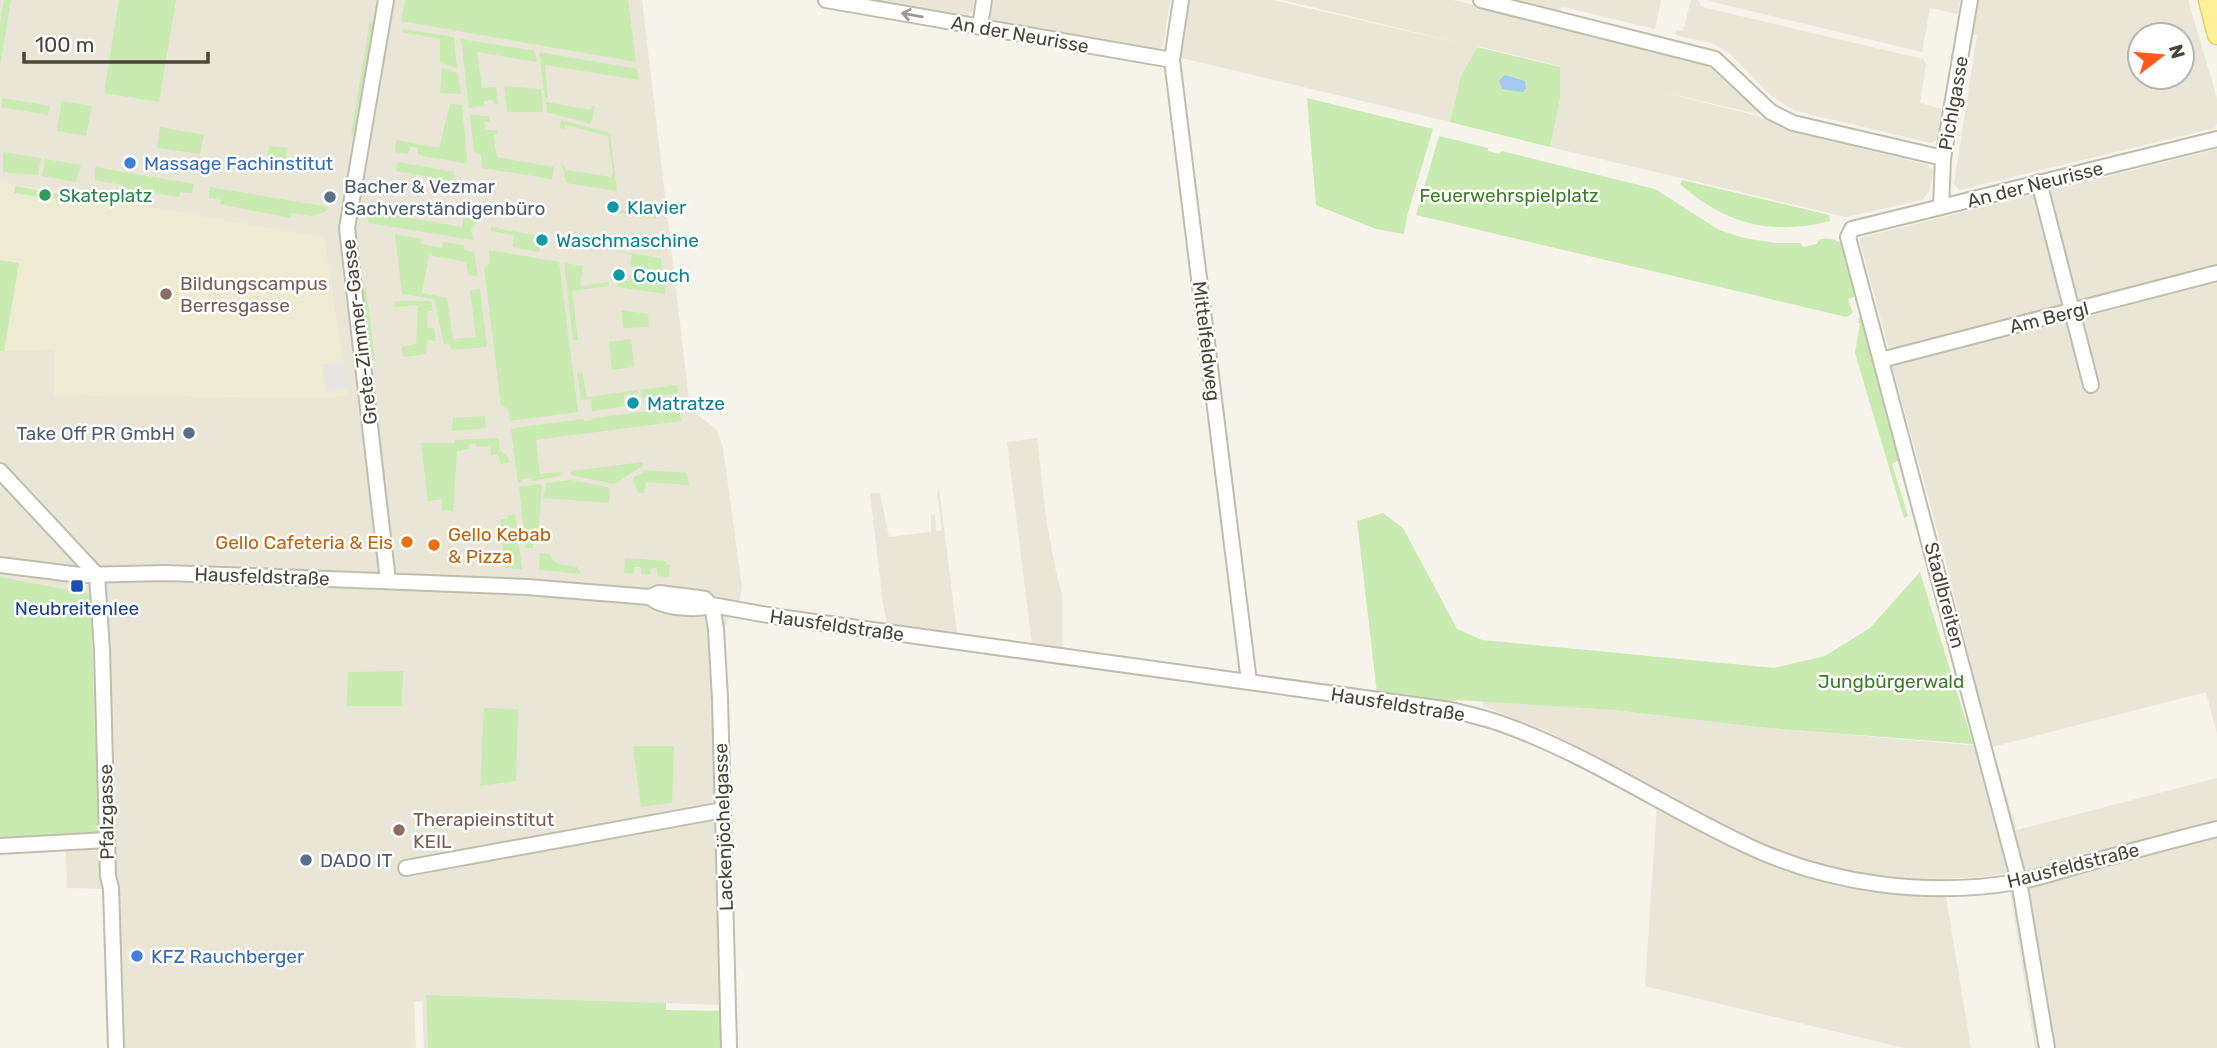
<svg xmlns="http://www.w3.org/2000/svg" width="2217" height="1048" viewBox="0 0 2217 1048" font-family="Rubik,sans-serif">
  <rect width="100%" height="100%" fill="#f5f3ea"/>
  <path fill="#e9e6d7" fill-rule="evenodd" d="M0,0H642L690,409L717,430L723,448L742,587L736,616L728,619L723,632L735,1009L725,1005L426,995L428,1048H424L422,1001L414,1002L416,1048H116L111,889L67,888L65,843L0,846Z
    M874,0H976L974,10L967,16Z
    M990,0H1170L1163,46L1157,50L994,22L987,14Z
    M1181,0H1273L1468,45L1283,0H1453L1703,60L1719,68L1760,111L1758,114L1653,90L1758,116L1797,133L1929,165L1933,171L1930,190L1922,200L1846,217L1550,147L1560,99V66L1477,46L1461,76L1450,122L1173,56Z
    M1517,0H1661L1655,29L1564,7L1559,10Z
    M1691,0H1698L1702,7L1923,59L1926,64L1920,103L1942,109L1938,139L1932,143L1795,111L1784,104L1770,95L1730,54L1712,43L1675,35L1676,30L1683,31Z
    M1705,0H1960L1958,14L1930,8L1922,52Z
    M1979,0H2188L2217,98V123L2215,128L1959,190L1954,184L1977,35H1973ZM2182,35V77H2140V35Z
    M2217,149V268L2075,304L2045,192Z
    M2035,194L2067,307L1890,354L1859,238Z
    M2217,282V734L2206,692L1992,747L2017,830L2217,778V1048H2035L2007,873L1984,877L1943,879L1971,1048H1904L1645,986L1658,790L1555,735L1483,706V701L1614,710L1757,727L1991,747L1943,551L1892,366L2066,322L2085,390L2099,386L2081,318Z
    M1037,438L1046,518L1056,572L1062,594V642L1064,652L1032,645L1007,442Z
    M939,487L957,633L887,623L883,604L870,493H880L889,537L931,532V514L935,515L936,531L942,530L937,494Z"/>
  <path fill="#efebd3" d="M0,182L324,237L348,395L333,398L54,395V350L0,351Z"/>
  <path fill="#c9eab1" d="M4,0H11L0,67V23Z
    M119,0H176L159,102L104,93Z
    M405,0H628L636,62L401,21Z
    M370,21L376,24L357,136L351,135Z
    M404,29L454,37L457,68L440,63V39L402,32Z
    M461,39L535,51L537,62L477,52L482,88L496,87L498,104L495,105L493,100L484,101V106L469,108Z
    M1477,47L1560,67V99L1550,147L1450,122L1461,76Z
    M539,52L637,69L639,80L545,65L548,98H545Z
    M442,68L458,73L461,94L440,93Z
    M504,86L541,89L543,112H507Z
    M2,98L50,106L48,115L1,107Z
    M1307,98L1433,129L1407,216L1404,234L1376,229L1316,205Z
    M62,101L92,106L86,136L57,131Z
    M546,102L591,110L592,106H595L591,124L547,112Z
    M450,104L462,105L467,162L463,163L418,155V148L410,147L408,154L395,152L396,140L439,148Z
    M470,115L488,116L490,122H484L485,130H497L498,133L493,135L497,157L553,167L555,163L552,179L482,168L481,155L474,152Z
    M561,120L610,133L617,191L566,183L562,164L564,165L566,170L611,177L613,172L608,136L566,125L564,129L560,128Z
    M160,127L204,135L200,154L157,148Z
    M1439,136L1488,148V151L1499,154L1502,151L1655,189L1719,230L1744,238L1775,243H1800L1803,247L1817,244L1819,240C1828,237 1834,239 1842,243L1856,296L1848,299L1853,313L1846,317L1416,215Z
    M269,146L288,148L284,169L266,165Z
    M3,152L41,158L38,175L3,172Z
    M45,159L81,165L76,182L42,176Z
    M398,162L454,172L453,181L396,171Z
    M95,167L194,184L192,193L180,192L179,197L122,188V185L95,180Z
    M1682,180L1829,215L1830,221C1772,236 1725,224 1680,184Z
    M15,186L75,197L74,202L14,193Z
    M210,187L328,207L327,211L312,216L291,213L290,218L220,204L221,200L209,198Z
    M639,203L655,205L656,219L614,212V209L637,212Z
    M477,209L478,221L471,228L473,240L368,223L369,211L462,227L465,211Z
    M491,227H499V229L542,236L539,252L512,247L514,235L491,231Z
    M395,234L422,239L421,244L442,248L443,242L464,245V250L474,252L478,277L468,274L466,262L429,255L422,293L447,298L453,339L476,337L470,290L480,289L487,347L451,350L450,345L444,344L434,299L402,294Z
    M606,249L661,258L662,271L630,266L632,255Z
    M489,250L559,262L578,412L510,421L508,409L501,405L484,268L490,263Z
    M0,260L19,263L4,351H0Z
    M564,263L583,266L580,286L609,282V286L572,291L578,340H573Z
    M630,274L664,279L665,294L618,287L617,279L629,281Z
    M366,288L375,360L368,361L359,289Z
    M401,301H431L433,311H428L427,328H434L436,341L427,340L426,354L403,357L402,346L416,344L418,305L395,307L394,302Z
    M621,310L648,314L649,327L623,328Z
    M1862,313L1901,459L1892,464L1908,516L1904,518L1855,353L1860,324L1857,322Z
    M631,339L634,367L612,370L609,342Z
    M582,372L587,397L637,390L638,394L624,395L625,406L592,411L591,399L581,400L577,373Z
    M677,385L678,393L642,398L640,390Z
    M679,407L681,421L536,440L540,474L561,472L560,476L532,481L531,478L522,479V482L518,483L511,430L514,428L583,419L584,421L592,420L593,418Z
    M485,416L486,428L452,431L453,418Z
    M495,438L499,440L500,450L508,457L509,463L501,464L498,454L491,455L490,446L477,447L475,443L469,444V449L457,451L453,511L442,510V499L428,501L421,443H455V440Z
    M643,462V466L614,484L571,475V471Z
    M646,470L687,473L689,485L646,482L644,493H638L633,478Z
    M571,480L607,487L610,489L609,503L543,498L546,483Z
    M539,484L542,486L538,536H533V548H526L519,487Z
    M1383,513L1403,528L1457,629L1482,640L1774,668L1825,656L1870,628L1920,572L1973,744L1757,727L1614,710L1458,700L1442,702L1377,693L1357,521Z
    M515,514L522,569L505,568L500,519H508V515Z
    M540,553L550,554C554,567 566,564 577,567L581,574L539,570Z
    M625,558L667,561L666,564L670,565L669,577L658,576L657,568H651L650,575L641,574V567H634V574L624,573Z
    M0,577L90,594L99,832L0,838Z
    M403,671L402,706H347L348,672Z
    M484,708L518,709L516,781L480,786Z
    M633,746H674L672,803L641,807Z
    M426,995L666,1003V1010L722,1011L725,1048H428Z"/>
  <path fill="#e7e5e1" d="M343,360L347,388L326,393L322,365Z"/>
  <path fill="#a5c8f3" d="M1505,75L1525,81L1526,88L1523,92L1502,89L1499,81Z"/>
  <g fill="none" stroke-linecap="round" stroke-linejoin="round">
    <defs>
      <path id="minor" d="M386,0L347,228L388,581
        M826,0L1172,60
        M1181,0L1172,60L1249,682
        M1481,0L1715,59L1771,112L1793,123L1943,158
        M980,27L984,0
        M2039,182L2091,385
        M1941,207L1943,158L1970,0
        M1881,360L2217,273
        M0,471L97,575
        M0,565L80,575L165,573L252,576L527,587L650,597L659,593L699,598L705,599L711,606
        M97,575L102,650L108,876L111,888L116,1048
        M650,597C662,608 697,611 712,605L779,617L1451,710C1468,714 1485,718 1502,724C1587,754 1666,808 1748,846C1831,885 1928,897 2017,882C2040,878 2062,870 2084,864C2128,852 2173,840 2217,829
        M712,605L716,629L720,699L729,1048
        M0,846L107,840
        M406,868L723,810
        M2047,1048L2019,881L1848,237L1852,229L2217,139"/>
      <path id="major" d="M2208,0L2217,35"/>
    </defs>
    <use href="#minor" stroke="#c1bdac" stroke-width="18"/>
    <use href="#major" stroke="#e8d265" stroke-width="21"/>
    <use href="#minor" stroke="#fff" stroke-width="14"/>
    <use href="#major" stroke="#fff099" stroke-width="18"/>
  </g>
  <defs><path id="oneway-shaft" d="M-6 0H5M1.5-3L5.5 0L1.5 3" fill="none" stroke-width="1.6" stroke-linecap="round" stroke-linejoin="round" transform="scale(1.75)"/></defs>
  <use stroke="#9b9991" href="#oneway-shaft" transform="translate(912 15) rotate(-170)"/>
  <g fill="#3f7fe0" stroke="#fff" stroke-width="2.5">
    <circle cx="130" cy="163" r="7"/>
    <circle cx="137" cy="956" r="7"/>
  </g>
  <circle fill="#2e9e5b" stroke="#fff" stroke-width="2.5" cx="45" cy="195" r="7"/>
  <g fill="#5c6f8a" stroke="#fff" stroke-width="2.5">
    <circle cx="330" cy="197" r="7"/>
    <circle cx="189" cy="433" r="7"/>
    <circle cx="306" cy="860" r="7"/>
  </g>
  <g fill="#0f9aa8" stroke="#fff" stroke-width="2.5">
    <circle cx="613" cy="207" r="7"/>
    <circle cx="542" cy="240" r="7"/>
    <circle cx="619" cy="275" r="7"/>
    <circle cx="633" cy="403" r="7"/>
  </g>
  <g fill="#8d6e63" stroke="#fff" stroke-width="2.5">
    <circle cx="166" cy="294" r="7"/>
    <circle cx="399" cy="830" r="7"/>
  </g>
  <g fill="#e8710a" stroke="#fff" stroke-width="2.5">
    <circle cx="407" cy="542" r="7"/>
    <circle cx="434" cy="545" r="7"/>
  </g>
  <rect fill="#1a4fb4" stroke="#fff" stroke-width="2.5" x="70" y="579" width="14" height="14" rx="3.5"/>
  <g text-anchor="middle" stroke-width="5" stroke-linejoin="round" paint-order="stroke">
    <g font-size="19" fill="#494537" stroke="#fff">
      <text transform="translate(1020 34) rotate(10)" y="7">An der Neurisse</text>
      <text transform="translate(1953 103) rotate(-80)" y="7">Pichlgasse</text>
      <text transform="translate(2035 184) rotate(-14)" y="7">An der Neurisse</text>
      <text transform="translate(2049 317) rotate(-14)" y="7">Am Bergl</text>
      <text transform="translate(359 332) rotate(-97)" y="7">Grete-Zimmer-Gasse</text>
      <text transform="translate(1207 341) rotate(83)" y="7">Mittelfeldweg</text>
      <text transform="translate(262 576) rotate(2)" y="7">Hausfeldstraße</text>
      <text transform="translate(1945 595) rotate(75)" y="7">Stadlbreiten</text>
      <text transform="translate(837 625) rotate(8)" y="7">Hausfeldstraße</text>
      <text transform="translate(1398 704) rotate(9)" y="7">Hausfeldstraße</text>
      <text transform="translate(106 812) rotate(-91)" y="7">Pfalzgasse</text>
      <text transform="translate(723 827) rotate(-92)" y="7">Lackenjöchelgasse</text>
      <text transform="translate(2073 865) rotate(-14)" y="7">Hausfeldstraße</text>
    </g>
    <g font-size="19" fill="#366cbe" stroke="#fff" text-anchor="start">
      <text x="144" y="170">Massage Fachinstitut</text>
      <text x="151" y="963">KFZ Rauchberger</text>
    </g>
    <g font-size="19" fill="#4e5e75" stroke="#fff" text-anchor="start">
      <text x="344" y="193">Bacher &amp; Vezmar<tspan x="344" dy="22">Sachverständigenbüro</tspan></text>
      <text x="175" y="440" text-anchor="end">Take Off PR GmbH</text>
      <text x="320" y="867">DADO IT</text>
    </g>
    <g font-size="19" fill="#27864d" stroke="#fff" text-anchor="start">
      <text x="59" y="202">Skateplatz</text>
    </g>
    <g font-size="19" fill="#3d7e28" stroke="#fff">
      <text x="1509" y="202">Feuerwehrspielplatz</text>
      <text x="1891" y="688">Jungbürgerwald</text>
    </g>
    <g font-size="19" fill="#0d838f" stroke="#fff" text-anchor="start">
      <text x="627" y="214">Klavier</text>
      <text x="556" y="247">Waschmaschine</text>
      <text x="633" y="282">Couch</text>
      <text x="647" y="410">Matratze</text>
    </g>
    <g font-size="19" fill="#785e54" stroke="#fff" text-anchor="start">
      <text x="180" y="290">Bildungscampus<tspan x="180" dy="22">Berresgasse</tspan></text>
      <text x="413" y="826">Therapieinstitut<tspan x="413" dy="22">KEIL</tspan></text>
    </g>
    <g font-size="19" fill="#c56008" stroke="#fff" text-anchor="start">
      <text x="448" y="541">Gello Kebab<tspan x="448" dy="22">&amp; Pizza</tspan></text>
      <text x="393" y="549" text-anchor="end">Gello Cafeteria &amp; Eis</text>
    </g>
    <g font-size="19" fill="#164399" stroke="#fff">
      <text x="77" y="615">Neubreitenlee</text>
    </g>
  </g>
  <g transform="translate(2161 56) rotate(74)"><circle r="33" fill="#ffffff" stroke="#b6b5af" stroke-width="2"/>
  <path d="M0-5L12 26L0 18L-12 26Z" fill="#ff5917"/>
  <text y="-10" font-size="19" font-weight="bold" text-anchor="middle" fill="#494537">N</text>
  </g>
  <path d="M24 52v10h184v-10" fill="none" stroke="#494537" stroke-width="3.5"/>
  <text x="35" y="52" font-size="21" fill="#494537" stroke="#ffffff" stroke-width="5" paint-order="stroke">100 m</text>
</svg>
